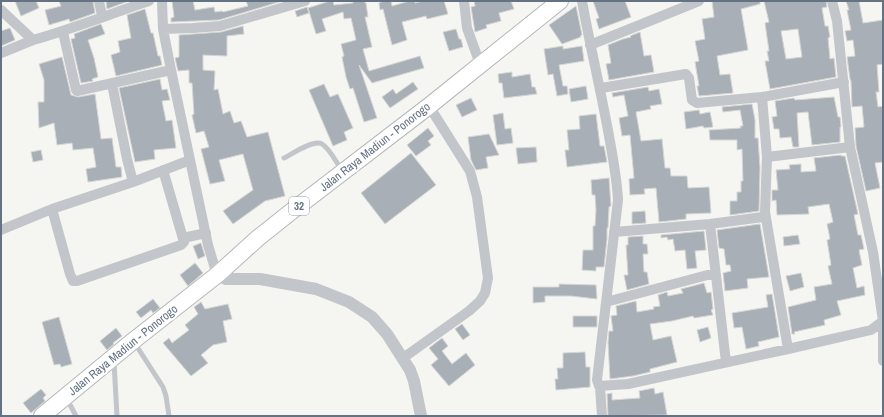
<svg xmlns="http://www.w3.org/2000/svg" width="884" height="417" viewBox="0 0 884 417" font-family="'Archivo Narrow',sans-serif">
  <rect width="100%" height="100%" fill="#f5f5f1"/>
  <path fill="#a8afb6" stroke="#d6d6d4" fill-rule="evenodd" d="M15,1H36L39,8L21,16Z
    M59,1H93L95,13L70,22L69,19L49,25L45,10L61,6Z
    M106,1H129L107,9Z
    M172,1H193L195,10L214,7L215,12L222,11L223,12L248,6L246,1L279,2L219,20L171,22V18L174,17Z
    M330,1H333L334,5L353,3V1H365V3H366L368,17H365L372,47L363,49L369,71L420,56L424,68L372,83L359,65L377,118L364,122L353,88L350,89L346,77L342,57L344,56L341,44L356,40L351,18L344,19L343,12L322,19L326,31L316,34L308,8Z
    M384,1H391L392,6L410,1H415V3L423,1H444L448,14L427,19L426,16L402,22L407,40L392,45L383,9L380,10L379,3Z
    M474,1H511L514,9L499,13L501,21L486,25L487,28L475,32L471,7L475,6Z
    M593,1H625L631,17L599,29L596,19L599,18Z
    M712,1H760V4L741,9L748,50L717,56L720,75L730,74L733,93L699,96L697,86H699L695,62L699,61L695,41L705,39L702,19L714,17Z
    M764,1H826L827,7L822,8L825,26H828L830,37L828,38L830,59L834,58L836,77L770,89L765,61H769L767,51H769L765,23L769,22ZM798,29L802,57L786,59L781,31Z
    M846,1H859L863,23L883,20V64L877,65L879,92H876L878,107L883,106V162L875,163L880,188L866,191L856,146L855,128L864,127L862,106L852,107L851,81L850,79L847,57L855,56L853,40L847,41L845,31L851,30L847,10H849Z
    M576,6L582,35L580,36L581,37L562,44L549,25Z
    M307,7L309,13L297,17L295,11Z
    M145,9L151,33H153L158,56H160L162,65L116,76L111,55L120,52L118,41L131,38L127,15Z
    M101,24L105,34L88,40L94,58L98,77L92,79L93,81L81,83L71,39L75,38L74,34Z
    M243,26L244,34L227,36V56L203,55V70L215,71L214,90L218,89L223,114L230,111L234,123L241,121L247,137L268,132L285,196L265,201L233,224L223,211L253,190L243,154L219,160L225,181L210,184L201,149L209,147L204,131L196,133L192,115L194,114L192,83H189V70L178,71L175,58L179,57V35L221,32Z
    M10,28L15,40L1,46V31Z
    M456,29L459,39H461L463,47L449,51L443,32Z
    M640,32L644,56L651,55L654,72L609,80L606,64L611,63L608,45L623,39L631,37L630,36Z
    M563,46V49L582,46L584,61L559,65L563,86H567L568,94L557,96L553,74L548,75L544,49Z
    M62,57L71,95L78,97L95,94L101,139L112,138L116,167H121L122,177L88,182L86,169L96,167L93,148L73,150L72,143L57,145L54,123L39,128L38,102H44V80L39,64Z
    M512,72V77L530,74L532,87H535L537,94L504,98L502,83H499L498,74Z
    M160,79L162,90L167,89L170,100L162,101L166,121L172,120L176,148L154,150L155,159L135,162L119,88Z
    M413,82L418,89L390,108L382,97L393,89L396,94Z
    M324,84L330,97L338,94L353,128L344,132L347,140L333,146L309,90Z
    M586,86L588,99L571,102L569,89Z
    M648,87L649,91L659,89L662,104L650,106L651,109L636,112L641,141L662,139L665,168H670L671,176H687L688,188L709,187L711,213L686,214V219L659,222L656,188L644,189L645,194L630,195L629,179L634,178L630,135L622,136L619,118L628,116L624,95L613,97L612,93Z
    M834,97L838,117H840L841,127H840V142L812,145L808,112L797,113L799,147H793L791,137L780,138L779,129H774L772,117L777,116L775,101L794,98L795,100Z
    M471,98L477,110L462,117L456,105Z
    M752,104L755,120V138H758L760,168L759,211L730,215V201H737V192H741V181H743L742,149L737,150V140H710L709,130L741,128L740,126H743L740,110L723,112L722,107Z
    M699,110L700,114L710,112L713,127L704,128L703,126L686,129L684,112Z
    M503,113L505,129L511,128L513,143L497,145L493,115Z
    M596,114L600,146H604L607,162L567,167L565,150H569L567,130L580,129L579,116Z
    M428,128L434,136L428,141L431,145L416,156L407,145Z
    M489,134L499,155L486,157L488,168L476,170L471,160L468,137Z
    M536,147L537,162L518,164L516,148Z
    M41,150L43,160L33,162L31,152Z
    M411,153L436,185L385,224L361,193Z
    M841,155V156H845L858,214L854,215L858,235H861L864,249L859,250L862,265L853,268L857,288L864,286L865,295L837,301L841,315L824,320L825,325L794,332L795,334H792L788,307L816,300L814,287L832,284L828,266L831,265L827,240L830,239L827,224L833,222L829,204L808,207L809,214L777,215L776,200L772,201V190H778L776,170L790,169L789,165L801,164V172L816,171L814,158Z
    M609,178L611,206L609,207L608,228H607V239L604,267H596V271L582,270L583,250H593V226H595L596,210L595,195H592L591,180Z
    M645,211L646,223L632,224V212Z
    M760,224L769,277L747,279L748,288L725,291L723,273L731,271L730,265H726L724,249L719,248L717,230Z
    M704,231L706,250L695,251L697,268L687,269L685,250L675,251L673,239L668,240L667,237L661,238V235Z
    M798,235L800,244L784,246L783,237Z
    M643,236V244H647L648,254H643L644,272H647L649,284L627,290L624,275H628L626,245H628V237Z
    M201,243L205,256L198,259L193,246Z
    M195,263L203,273L188,286L180,275Z
    M801,273L804,287L790,291L786,276Z
    M704,283L707,293L711,292L713,309L711,310L713,315L694,318L693,316L672,321L650,324L653,340L671,336L677,362L650,369V372L633,376L610,379L608,342L609,331H613L611,316L617,315L616,306L636,301L637,312L654,309L653,307L660,306L658,295L667,292L668,296L683,293L681,289Z
    M559,284L596,285L597,299L571,296H545V302L533,303V287H559Z
    M772,294L779,337L758,342L759,346L746,349L742,327L734,328L732,313L768,307L766,295Z
    M153,299L160,308L153,313L151,310L141,318L136,312Z
    M201,302L205,309L228,304L232,319L223,321L227,342L213,345L201,355L208,363L191,376L163,343L169,338L172,343L189,330L185,325L198,314L194,307Z
    M573,316H597V327H573Z
    M59,317L72,364L61,367L60,364L54,365L42,322Z
    M462,324L470,335L463,340L455,329Z
    M708,327L711,338L700,342L697,330Z
    M116,328L122,336L113,343L114,344L107,350L100,341Z
    M442,338L448,346L442,351L452,364L466,353L475,365L449,386L431,365L438,359L429,348Z
    M585,352L586,367H590V387L556,390L555,379H558L557,368H563V353Z
    M654,388L655,394L663,392L667,415L608,416L607,394L612,393V400L640,398L639,391Z
    M41,389L46,395L43,398L45,401L31,413L23,403Z"/>
  <g fill="none" stroke-linecap="round" stroke-linejoin="round">
    <defs>
      <path id="trunk" d="M42,416L133,341L217,275L258,238L292,211L429,106L560,1"/>
    </defs>
    <use href="#trunk" stroke="#b5b8bb" stroke-width="18"/>
    <path stroke="#c2c5c9" stroke-width="5" d="M284,158C292,154 314,139 322,144C330,149 336,162 341,169
      M134,342L163,387L166,396L169,416
      M114,362L117,416
      M67,399L76,416"/>
    <path stroke="#c2c5c9" stroke-width="10" d="M99,1L102,16
      M162,1L163,29L171,70L208,245L217,275
      M464,1L467,28L480,64
      M582,1C590,46 601,91 609,136C613,158 617,179 618,200L597,380L599,386L628,384L788,349L871,330L883,321
      M832,1L837,21L850,147L873,252L883,321V361
      M1,10L33,40C72,29 110,14 149,1
      M163,29L193,28L220,26L305,1
      M63,32L76,90L77,91L171,70
      M590,45L699,1
      M1,53L33,40
      M112,84L127,159L133,182L190,160
      M601,88L686,74L689,78L692,100L697,103L762,97L767,157L765,212L763,217L710,224L614,232
      M762,97L844,82
      M767,157L850,147
      M133,182L52,209L70,274L73,281H77L181,245L184,242L163,170
      M765,212L788,349
      M710,224L726,362
      M1,230L52,209
      M183,238L206,233
      M606,302L715,273
      M403,358L469,311L480,301L485,293L488,278L477,197L470,171L429,106
      M600,387L602,416"/>
    <path stroke="#c2c5c9" stroke-width="12" d="M217,275L226,279H260L316,289L349,302L372,317L387,334L410,370L414,381L421,416"/>
    <use href="#trunk" stroke="#fff" stroke-width="16"/>
  </g>
  <g text-anchor="middle" stroke-width="4" stroke-linejoin="round" paint-order="stroke">
    <rect fill="#fff" stroke="#929ca8" stroke-width="1" x="289" y="197" width="20" height="18" rx="3"/>
    <g font-size="11" font-weight="bold" fill="#647283">
      <text x="299" y="210">32</text>
    </g>
    <g font-size="12" fill="#647283" stroke="#fff">
      <text transform="translate(375 147) rotate(-38)" y="4">Jalan Raya Madiun - Ponorogo</text>
      <text transform="translate(123 350) rotate(-39)" y="4">Jalan Raya Madiun - Ponorogo</text>
    </g>
  </g>
  <rect width="884" height="417" fill="none" stroke="#647283" stroke-width="4"/>
</svg>
